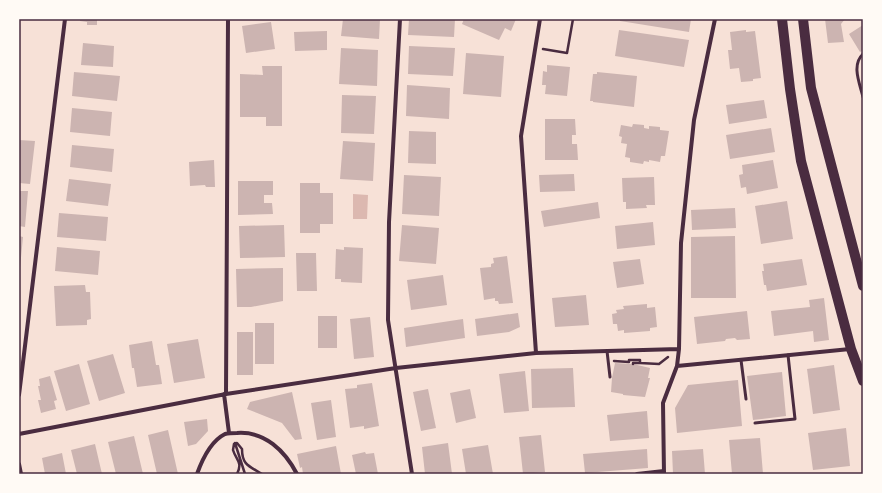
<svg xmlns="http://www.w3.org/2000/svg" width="882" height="493" viewBox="0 0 882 493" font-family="'DM Sans',sans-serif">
  <rect width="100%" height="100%" fill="#f7e1d7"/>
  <path fill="#dcb8b0" d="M353,194L368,195L367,219H353Z"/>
  <path fill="#ccb4b1" d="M80,19H97V25H87V22L80,21Z
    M343,19H380L379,39L341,36Z
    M409,19H455L454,37L408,35Z
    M464,19H516L511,31L505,28L499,40L462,24Z
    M620,19H691L689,32L620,21Z
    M825,19H845L841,24L844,42L828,43Z
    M271,22L275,49L246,53L242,26Z
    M863,25V50L860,52L849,34Z
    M619,30L689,40L684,67L615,56Z
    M746,30V32L755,31L761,78L753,79V81L741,82L739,68L730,69L728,50H732L730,32Z
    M327,31V50L295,51L294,32Z
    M83,43L114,46L113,67L81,65Z
    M409,46L455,48L453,76L408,74Z
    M341,48L378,50L377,86L339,84Z
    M466,53L504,56L501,97L463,94Z
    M547,65L570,67L567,96L545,94L546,85H542L543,71L547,72Z
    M262,66H282V126H266V117H240V74L263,75Z
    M74,72L120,76L117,101L72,96Z
    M597,72L637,76L634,107L593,102V101H590L593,74H597Z
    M407,85L450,88L449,119L406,116Z
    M342,95L376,96L374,134L341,133Z
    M764,100L767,118L729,124L726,105Z
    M72,108L112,112L110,136L70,132Z
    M545,119H575L576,135H572V144H577L578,160H545Z
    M633,124L644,125V128L649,129V126L660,127V130L669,131L665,156H661L660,162L649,160V162L644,161L643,164L630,162V158L625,157L627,144L621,143L622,137L619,136L621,125L632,127Z
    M771,128L775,152L730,159L726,135Z
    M409,131L436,132V164L408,163Z
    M19,140L35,141L30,184L19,183Z
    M343,141L375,143L373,181L340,179Z
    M72,145L114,149L112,172L70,167Z
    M214,160L215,187H206L205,185L190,186L189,162Z
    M773,160L778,188L747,194L746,187L741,188L739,175L743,174L742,165Z
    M574,174L575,191L540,192L539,175Z
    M404,175L441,177L439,216L402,214Z
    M654,177L655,205H646L647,208L626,209V202H623L622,178Z
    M69,179L111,184L108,206L66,201Z
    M238,181H273V195H264V203H272L273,214L238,215Z
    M300,183H320V193H333V224H320V233H300Z
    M19,191H28L25,227L19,226Z
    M787,201L793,239L761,244L755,206Z
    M598,202L600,218L544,227L541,211Z
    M735,208L736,228L692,230L691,210Z
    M59,213L108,217L106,241L57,237Z
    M653,222L655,245L617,249L615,226Z
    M284,225L285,257L240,258L239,226Z
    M402,225L439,228L436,264L399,261Z
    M19,236L23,237L20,268H19Z
    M735,236L736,298H691V237Z
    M57,247L100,251L98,275L55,271Z
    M344,247L363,248L362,283L341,282V279H335L336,249L344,250Z
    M296,253H316L317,291H297Z
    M507,256L513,303L499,304L498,301H495V298L484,300L480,268L491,267V264L494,263L493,258Z
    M640,259L644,284L617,288L613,262Z
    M802,259L807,285L767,291L766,285H764L762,271H764L763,264Z
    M283,268V301L251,307H237L236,269Z
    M443,275L447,305L411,310L407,280Z
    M85,285L86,292H90L91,319L87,320V325L56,326L54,286Z
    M586,295L589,325L555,327L552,298Z
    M824,298L829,340L814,342L813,331L774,336L771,311L810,307L809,300Z
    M647,304V308L655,307L657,327L650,328V331L624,333V330L618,331L617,324H613L612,314L617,313L616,310L624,309L623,306Z
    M747,311L750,339L737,340L735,338L726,339L725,341L697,344L694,317Z
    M518,313L520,327L509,332L477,336L475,319Z
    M318,316H337V348H318Z
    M370,317L374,357L354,359L350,319Z
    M463,319L465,338L406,347L404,328Z
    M255,323H274V364H255Z
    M237,332H253V375H237Z
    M198,339L205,378L174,383L167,344Z
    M152,341L156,365H159L162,384L137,387L134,368H132L129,345Z
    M113,354L125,393L99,401L87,361Z
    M615,363L633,364L650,368L648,378H650L645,397L623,395V394L611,392L612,378Z
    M79,364L90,404L66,411L54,371Z
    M834,365L840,410L813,414L807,369Z
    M573,368L575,407L532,408L531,369Z
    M525,371L529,411L504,413L499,374Z
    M782,372L786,416L753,420L747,376Z
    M50,376L57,400L54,401L56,409L41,413L38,400H41L38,386H40L39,379Z
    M738,380L742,426L677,433L675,408L688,385Z
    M372,383L379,426L364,429V426L350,428L345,389L357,388V385Z
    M428,389L436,428L421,431L413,392Z
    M470,389L476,418L456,423L450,393Z
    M292,392L302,439L295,440L282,423L247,409L250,402Z
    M331,400L336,437L317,440L311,403Z
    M647,411L649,438L610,441L607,415Z
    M207,419L208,431L196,444L188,446L184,422Z
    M846,428L850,466L813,470L808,433Z
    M168,430L178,474H157L148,435Z
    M541,435L545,472L523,474L519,437Z
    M134,436L143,474H116L108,442Z
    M760,438L763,474H732L729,440Z
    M448,443L452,474H425L422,447Z
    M95,444L102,474H77L71,450Z
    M488,445L493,474H466L462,449Z
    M336,446L341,474H303L302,467L300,468L297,454Z
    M647,449L648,468L585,473L583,454Z
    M703,449L705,474H673L672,451Z
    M365,452L366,454L374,453L378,474H356L352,455Z
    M62,453L66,474H45L42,458Z"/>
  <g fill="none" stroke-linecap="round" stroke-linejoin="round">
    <path stroke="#4a2c40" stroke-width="2.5" d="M543,49L567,53L573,19
      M614,361L629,362V360H640V363L659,364L668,357
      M633,364V363H640
      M235,443L245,474
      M237,474C243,462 236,460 233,450L234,444L237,443L242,449C242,465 249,466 262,474"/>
    <path stroke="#4a2c40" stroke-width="3" d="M863,54C851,65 860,84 863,97
      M607,351L610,377
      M741,360L746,399
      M755,423L795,419L788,355"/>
    <path stroke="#4a2c40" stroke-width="4" d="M400,19L389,222L388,320L412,474
      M536,353L521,136L540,19
      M677,366L850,349
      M224,394L229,433
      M226,394L228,19
      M19,395L65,19
      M19,434L226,394L396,368L536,353L679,349
      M19,464L21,474
      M197,474C202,460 211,441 225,434C229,433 234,433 237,433C265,431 285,451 297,474
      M637,474L664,471
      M664,474L663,403L677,366L679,349L681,243L694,120L715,19"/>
    <path stroke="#4a2c40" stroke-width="10" d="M782,19L790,89L801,161L851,349L863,381
      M803,19L811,88L863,286"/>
  </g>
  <rect width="882" height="493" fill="none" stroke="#fffaf5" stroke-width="40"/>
  <rect x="20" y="20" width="842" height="453" fill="none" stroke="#4a2c40" stroke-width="1.5"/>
</svg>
